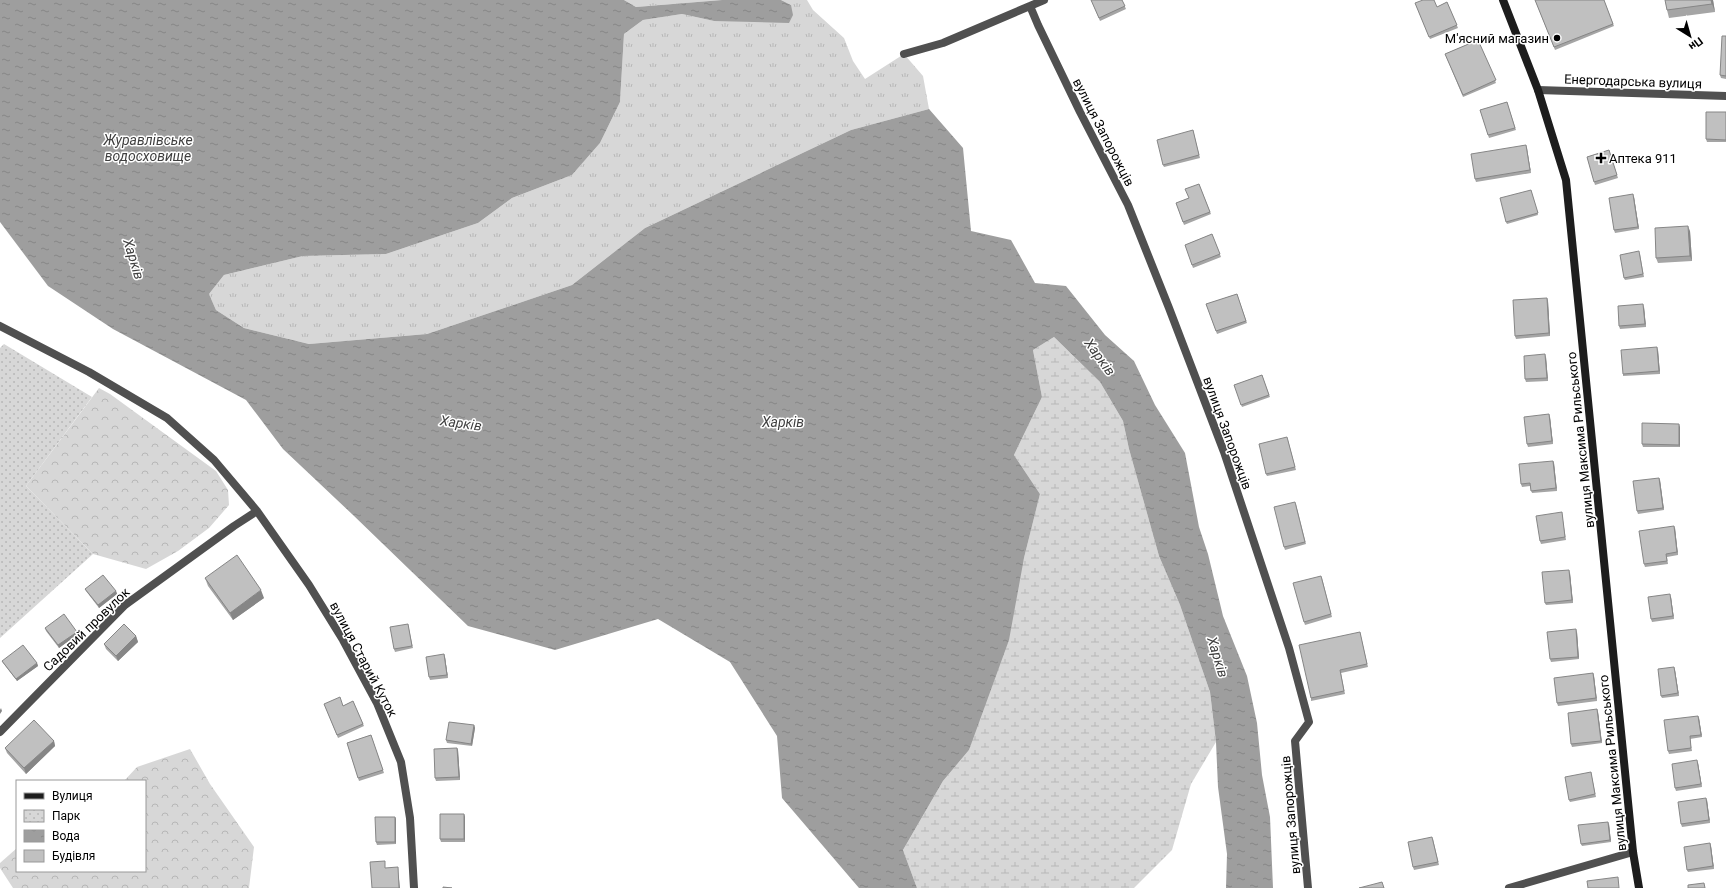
<svg xmlns="http://www.w3.org/2000/svg" width="1726" height="888" viewBox="0 0 1726 888" font-family="Roboto,sans-serif">
  <defs>
    <pattern id="grass-tufts" width="24" height="20" patternUnits="userSpaceOnUse"><rect width="24" height="20" fill="#d7d7d7"/><path d="M3 7l-1-3M5 7V3M7 7l1-3M15 17l-1-3M17 17v-4M19 17l1-3" fill="none" stroke="#b7b7b7"/></pattern>
    <pattern id="forest-crowns" width="20" height="18" patternUnits="userSpaceOnUse"><rect width="20" height="18" fill="#d7d7d7"/><path d="M2 6a3 3 0 1 1 6 0M12 15a3 3 0 1 1 6 0" fill="none" stroke="#b7b7b7"/></pattern>
    <pattern id="wetland-marsh" width="20" height="14" patternUnits="userSpaceOnUse"><rect width="20" height="14" fill="#d7d7d7"/><path d="M1 5h8M5 5V1M11 12h8M15 12V8" fill="none" stroke="#b7b7b7"/></pattern>
    <pattern id="park-dots" width="8" height="8" patternUnits="userSpaceOnUse"><rect width="8" height="8" fill="#d7d7d7"/><path d="M2 2h.1M6 6h.1" fill="none" stroke="#b7b7b7" stroke-width="1.8" stroke-linecap="round"/></pattern>
    <pattern id="water-ripples" width="26" height="14" patternUnits="userSpaceOnUse"><rect width="26" height="14" fill="#9e9e9e"/><path d="M2 4q2-2 4 0t4 0M15 11q2-2 4 0t4 0" fill="none" stroke="#868686"/></pattern>
  </defs>
  <rect width="100%" height="100%" fill="#fff"/>
  <path fill="url(#grass-tufts)" d="M624,0H722L636,7Z
    M781,0H807L813,10L844,38L853,61L865,79L904,54L923,76L929,109L851,130L645,228L572,285L427,334L309,344L244,328L216,310L209,294L224,275L303,256L386,254L478,223L512,198L572,175L600,143L620,102L624,34L643,20L682,14L714,21L791,5Z"/>
  <path fill="url(#forest-crowns)" d="M99,388L110,394L216,471L228,490L229,505L209,528L178,551L146,569L93,554L26,486Z
    M190,749L210,784L254,847L249,888H13L0,868V863L17,848V871H145V781H124L137,767Z"/>
  <path fill="url(#wetland-marsh)" d="M1054,337L1100,382L1123,421L1129,449L1159,556L1180,605L1210,692L1216,742L1191,784L1172,850L1134,888H917L903,850L943,781L969,750L1024,558L1040,494L1014,455L1042,397L1033,350Z"/>
  <path fill="url(#park-dots)" d="M4,344L92,397L26,486L93,554L0,638V348Z"/>
  <path fill="url(#water-ripples)" d="M0,0H624L636,7L722,0H781L791,5L793,15L789,23L714,21L682,14L643,20L624,34L620,102L600,143L572,175L512,198L478,223L386,254L303,256L224,275L209,294L216,310L244,328L309,344L427,334L572,285L645,228L851,130L929,109L963,148L971,231L1011,240L1035,283L1066,286L1105,335L1134,361L1155,405L1185,453L1199,527L1208,554L1223,616L1247,676L1257,723L1262,775L1270,817L1273,888H1226L1227,854L1218,787L1216,742L1210,692L1180,605L1159,556L1129,449L1123,421L1100,382L1054,337L1033,350L1042,397L1014,455L1040,494L1024,558L1009,640L969,750L943,781L903,850L917,888H859L782,798L777,736L730,662L658,619L555,650L468,626L353,515L283,449L246,400L113,329L48,286L0,222Z"/>
  <g fill="none" stroke-linecap="round" stroke-linejoin="round">
    <path stroke="#505050" stroke-width="8" d="M1030,6L1038,25L1080,112L1128,205L1169,308L1224,452L1289,648L1309,722L1295,741L1308,888
      M904,54L943,43L1044,0
      M1538,90L1726,96
      M0,326L89,372L167,418L214,460L257,511L309,585L343,640L377,703L401,762L410,818L414,888
      M0,732L125,605L234,526L257,511
      M1509,888L1633,852"/>
    <path stroke="#1d1d1d" stroke-width="8" d="M1503,0L1538,90L1566,180L1633,852L1639,888"/>
  </g>
  <path fill="#a5a5a5" d="M1091,0H1122L1126,9L1100,21Z
    M1535,0H1604L1614,26L1555,50Z
    M1665,0H1713L1715,12L1669,18L1667,10Z
    M1447,2L1458,28L1430,39L1415,3L1437,7Z
    M1726,36V79L1721,78L1720,75Z
    M1478,40L1496,83L1463,97L1445,54Z
    M1507,102L1516,130L1489,138L1480,110Z
    M1726,112V142H1707L1706,139Z
    M1193,130L1200,158L1164,167L1163,165Z
    M1526,145L1531,173L1476,182L1475,179Z
    M1609,150L1618,178L1595,185L1587,157Z
    M1199,184L1211,214L1184,225L1176,203L1189,198Z
    M1531,190L1538,215L1507,224L1506,222Z
    M1634,197L1639,229L1615,233L1614,230Z
    M1690,231L1692,261L1658,263L1656,258Z
    M1212,234L1221,257L1193,268L1185,245Z
    M1640,254L1644,277L1625,280L1624,278Z
    M1237,294L1247,323L1217,334L1206,304Z
    M1547,298L1548,301L1550,336L1516,339L1515,336Z
    M1644,307L1646,327L1620,329L1619,326Z
    M1658,350L1660,374L1623,376V374Z
    M1546,357L1548,381L1526,382L1525,379Z
    M1262,375L1270,397L1242,407L1234,385Z
    M1549,414L1550,417L1553,444L1528,447L1527,444Z
    M1680,427V447H1643L1642,444Z
    M1288,440L1296,470L1267,476L1266,474Z
    M1553,461L1554,463L1557,491L1532,493L1530,486L1522,487L1521,484Z
    M1659,478L1660,480L1664,510L1638,514L1637,511Z
    M1296,504L1306,544L1285,550L1284,547Z
    M1562,514L1566,540L1541,544L1540,541Z
    M1675,528L1678,555L1667,557L1668,564L1645,567L1644,564Z
    M1570,573L1573,603L1546,605L1545,603Z
    M205,578L264,598L233,620L208,586Z
    M1322,578L1332,617L1305,625L1304,622Z
    M85,589L116,591L117,594L99,608L86,591Z
    M1671,597L1674,619L1652,622L1651,619Z
    M408,624L413,648L395,652L394,649Z
    M45,628L77,632L78,634L59,648L46,631Z
    M1360,632L1368,667L1341,673L1345,694L1311,701V698Z
    M1577,632L1579,659L1551,662L1550,659Z
    M136,636L138,642L118,661L106,649L104,644Z
    M444,654L445,657L448,678L430,680L429,677Z
    M2,661L37,663L38,666L17,681L3,663Z
    M1674,667L1675,670L1679,696L1662,698L1661,696Z
    M1593,673L1594,676L1597,701L1558,706L1557,703Z
    M353,701L364,726L338,738L324,704L343,706Z
    M1597,709L1598,712L1602,743L1572,747L1571,744Z
    M1698,716L1699,718L1702,737L1690,739L1692,751L1669,754L1668,751Z
    M474,725L475,728L472,746L447,743L446,740Z
    M371,735L384,773L359,781L347,743Z
    M54,741L55,746L26,774L7,753L5,748Z
    M457,748L458,750L460,780L436,781L435,778Z
    M1698,763L1702,787L1676,791L1675,788Z
    M1591,772L1596,797L1570,802L1569,800Z
    M1707,800L1710,823L1682,827L1681,824Z
    M464,814L465,817V842H441L440,839Z
    M395,817L396,819V844L377,845L376,842Z
    M1609,824L1611,842L1582,846L1581,844Z
    M1433,839L1439,865L1414,870L1413,867Z
    M1710,843L1711,846L1714,869L1688,872L1687,870Z"/>
  <path fill="#868686" d="M1711,0H1713L1715,12L1712,4Z
    M1526,145L1527,148L1531,173L1530,170Z
    M1633,194L1634,197L1639,229L1638,227Z
    M1688,226L1690,231L1692,261L1690,256Z
    M1547,298L1548,301L1550,336L1549,333Z
    M1643,304L1644,307L1646,327L1645,324Z
    M1657,347L1658,350L1660,374L1659,371Z
    M1545,354L1546,357L1548,381L1547,378Z
    M1549,414L1550,417L1553,444L1552,441Z
    M1679,424L1680,427V447L1679,445Z
    M1553,461L1554,463L1557,491L1556,488Z
    M1659,478L1660,480L1664,510L1663,508Z
    M1674,526L1675,528L1678,555L1677,552Z
    M1569,570L1570,573L1573,603L1572,600Z
    M261,590L264,598L233,620L230,613Z
    M116,591L117,594L99,608L98,605Z
    M1670,594L1671,597L1674,619L1673,616Z
    M1576,629L1577,632L1579,659L1578,657Z
    M77,632L78,634L59,648L58,645Z
    M136,636L138,642L118,661L116,656Z
    M444,654L445,657L448,678L447,675Z
    M37,663L38,666L17,681L16,679Z
    M1674,667L1675,670L1679,696L1678,693Z
    M1593,673L1594,676L1597,701L1596,698Z
    M1,708L2,711L0,714V710Z
    M1597,709L1598,712L1602,743L1601,741Z
    M1698,716L1699,718L1702,737L1701,735Z
    M474,725L475,728L472,746L471,744Z
    M54,741L55,746L26,774L24,768Z
    M457,748L458,750L460,780L459,777Z
    M1697,760L1698,763L1702,787L1701,784Z
    M1706,798L1707,800L1710,823L1709,820Z
    M464,814L465,817V842L464,839Z
    M395,817L396,819V844L395,842Z
    M1608,822L1609,824L1611,842L1610,840Z
    M1710,843L1711,846L1714,869L1713,866Z
    M398,867V870L400,888H399Z"/>
  <path fill="#c0c0c0" stroke="#868686" d="M1091,0H1122L1125,6L1099,18Z
    M1423,0H1434L1437,7L1447,2L1457,25L1429,37L1415,3Z
    M1535,0H1604L1613,24L1554,47Z
    M1665,0H1711L1712,4L1667,10Z
    M1722,36H1726V76L1720,75Z
    M1478,40L1496,80L1463,95L1445,54Z
    M1507,102L1515,128L1488,135L1480,110Z
    M1706,112H1726V140L1706,139Z
    M1193,130L1199,155L1163,165L1157,140Z
    M1526,145L1530,170L1475,179L1471,154Z
    M1609,150L1617,175L1594,182L1587,157Z
    M1199,184L1210,212L1183,222L1176,203L1189,198L1185,189Z
    M1531,190L1538,213L1506,222L1500,198Z
    M1633,194L1638,227L1614,230L1609,198Z
    M1688,226L1690,256L1656,258L1655,228Z
    M1212,234L1220,254L1192,265L1185,245Z
    M1639,251L1643,274L1624,278L1620,255Z
    M1237,294L1246,321L1216,331L1206,304Z
    M1547,298L1549,333L1515,336L1513,300Z
    M1643,304L1645,324L1619,326L1618,306Z
    M1657,347L1659,371L1623,374L1621,350Z
    M1545,354L1547,378L1525,379L1524,356Z
    M1262,375L1269,395L1241,405L1234,385Z
    M1549,414L1552,441L1527,444L1524,417Z
    M1642,423L1679,424V445L1642,444Z
    M1287,437L1295,467L1266,474L1259,444Z
    M1553,461L1556,488L1531,491L1530,483L1521,484L1519,464Z
    M1659,478L1663,508L1637,511L1633,481Z
    M1295,502L1305,542L1284,547L1274,507Z
    M1562,512L1565,537L1540,541L1536,516Z
    M1674,526L1677,552L1666,554L1667,561L1644,564L1639,531Z
    M237,555L261,590L230,613L205,578Z
    M1569,570L1572,600L1545,603L1542,572Z
    M103,575L116,591L98,605L85,589Z
    M1321,576L1331,614L1304,622L1293,583Z
    M1670,594L1673,616L1651,619L1648,597Z
    M64,614L77,632L58,645L45,628Z
    M124,624L136,636L116,656L104,644Z
    M408,624L412,646L394,649L390,627Z
    M1576,629L1578,657L1550,659L1547,632Z
    M1360,632L1367,664L1340,670L1344,691L1311,698L1299,645Z
    M23,645L37,663L16,679L2,661Z
    M444,654L447,675L429,677L426,657Z
    M1674,667L1678,693L1661,696L1658,669Z
    M1593,673L1596,698L1557,703L1554,678Z
    M340,697L343,706L353,701L363,724L337,735L324,704Z
    M1597,709L1601,741L1571,744L1568,713Z
    M1698,716L1701,735L1690,736L1691,748L1668,751L1664,720Z
    M34,720L54,741L24,768L5,748Z
    M449,722L474,725L471,744L446,740Z
    M371,735L383,770L358,778L347,743Z
    M457,748L459,777L435,778L434,749Z
    M1697,760L1701,784L1675,788L1672,764Z
    M1591,772L1595,794L1569,800L1565,777Z
    M1706,798L1709,820L1681,824L1678,802Z
    M440,814H464V839H440Z
    M375,817H395V842H376Z
    M1608,822L1610,840L1581,844L1578,825Z
    M1432,837L1438,862L1413,867L1408,842Z
    M1710,843L1713,866L1687,870L1684,847Z
    M385,861V868L398,867L399,888H372L370,862Z
    M1618,877L1619,888H1588L1587,881Z
    M1382,882L1384,888H1359Z
    M1704,883L1705,888H1688V885Z
    M443,887L452,888H443Z"/>
  <g fill="#000" stroke="#fff" stroke-width="1.5">
    <circle cx="1557" cy="38" r="4"/>
    <path d="M1599 152h4v4h4v4h-4v4h-4v-4h-4v-4h4z"/>
  </g>
  <g text-anchor="middle" stroke-width="3" stroke-linejoin="round" paint-order="stroke">
    <g font-size="13" fill="#000" stroke="#fff" text-anchor="end">
      <text x="1549" y="43">М'ясний магазин</text>
      <text x="1609" y="163" text-anchor="start">Аптека 911</text>
    </g>
    <g font-size="13" fill="#000" stroke="#fff">
      <text transform="translate(1633 81) rotate(2)" y="5">Енергодарська вулиця</text>
      <text transform="translate(1104 132) rotate(63)" y="5">вулиця Запорожців</text>
      <text transform="translate(1228 433) rotate(70)" y="5">вулиця Запорожців</text>
      <text transform="translate(1580 440) rotate(-96)" y="5">вулиця Максима Рильського</text>
      <text transform="translate(86 629) rotate(-44)" y="5">Садовий провулок</text>
      <text transform="translate(364 659) rotate(62)" y="5">вулиця Старий Куток</text>
      <text transform="translate(1612 763) rotate(-96)" y="5">вулиця Максима Рильського</text>
      <text transform="translate(1290 815) rotate(-95)" y="5">вулиця Запорожців</text>
    </g>
    <g font-size="14" font-style="italic" fill="#3f3f3f" stroke="#fff">
      <text x="148" y="145">Журавлівське<tspan x="148" dy="16">водосховище</tspan></text>
      <text transform="translate(134 259) rotate(73)" y="5">Харків</text>
      <text transform="translate(1100 357) rotate(54)" y="5">Харків</text>
      <text x="783" y="427">Харків</text>
      <text transform="translate(461 423) rotate(8)" y="5">Харків</text>
      <text transform="translate(1218 657) rotate(73)" y="5">Харків</text>
    </g>
  </g>
  <rect x="16" y="780" width="130" height="92" fill="#ffffff" stroke="#999999"/>
  <rect x="24" y="793" width="20" height="6" fill="#1d1d1d" stroke="#999999"/>
  <text x="52" y="800" font-size="12" fill="#000000">Вулиця</text>
  <rect x="24" y="810" width="20" height="12" fill="url(#park-dots)" stroke="#999999"/>
  <text x="52" y="820" font-size="12" fill="#000000">Парк</text>
  <rect x="24" y="830" width="20" height="12" fill="url(#water-ripples)" stroke="#999999"/>
  <text x="52" y="840" font-size="12" fill="#000000">Вода</text>
  <rect x="24" y="850" width="20" height="12" fill="#c0c0c0" stroke="#999999"/>
  <text x="52" y="860" font-size="12" fill="#000000">Будівля</text>
  <g transform="translate(1690 36) rotate(143)" stroke="#ffffff" stroke-width="3" paint-order="stroke">
  <path d="M0-3L7 15L0 10L-7 15Z" fill="#000000"/>
  <text y="-6" font-size="11" font-weight="bold" text-anchor="middle" fill="#000000">Пн</text>
  </g>
</svg>
